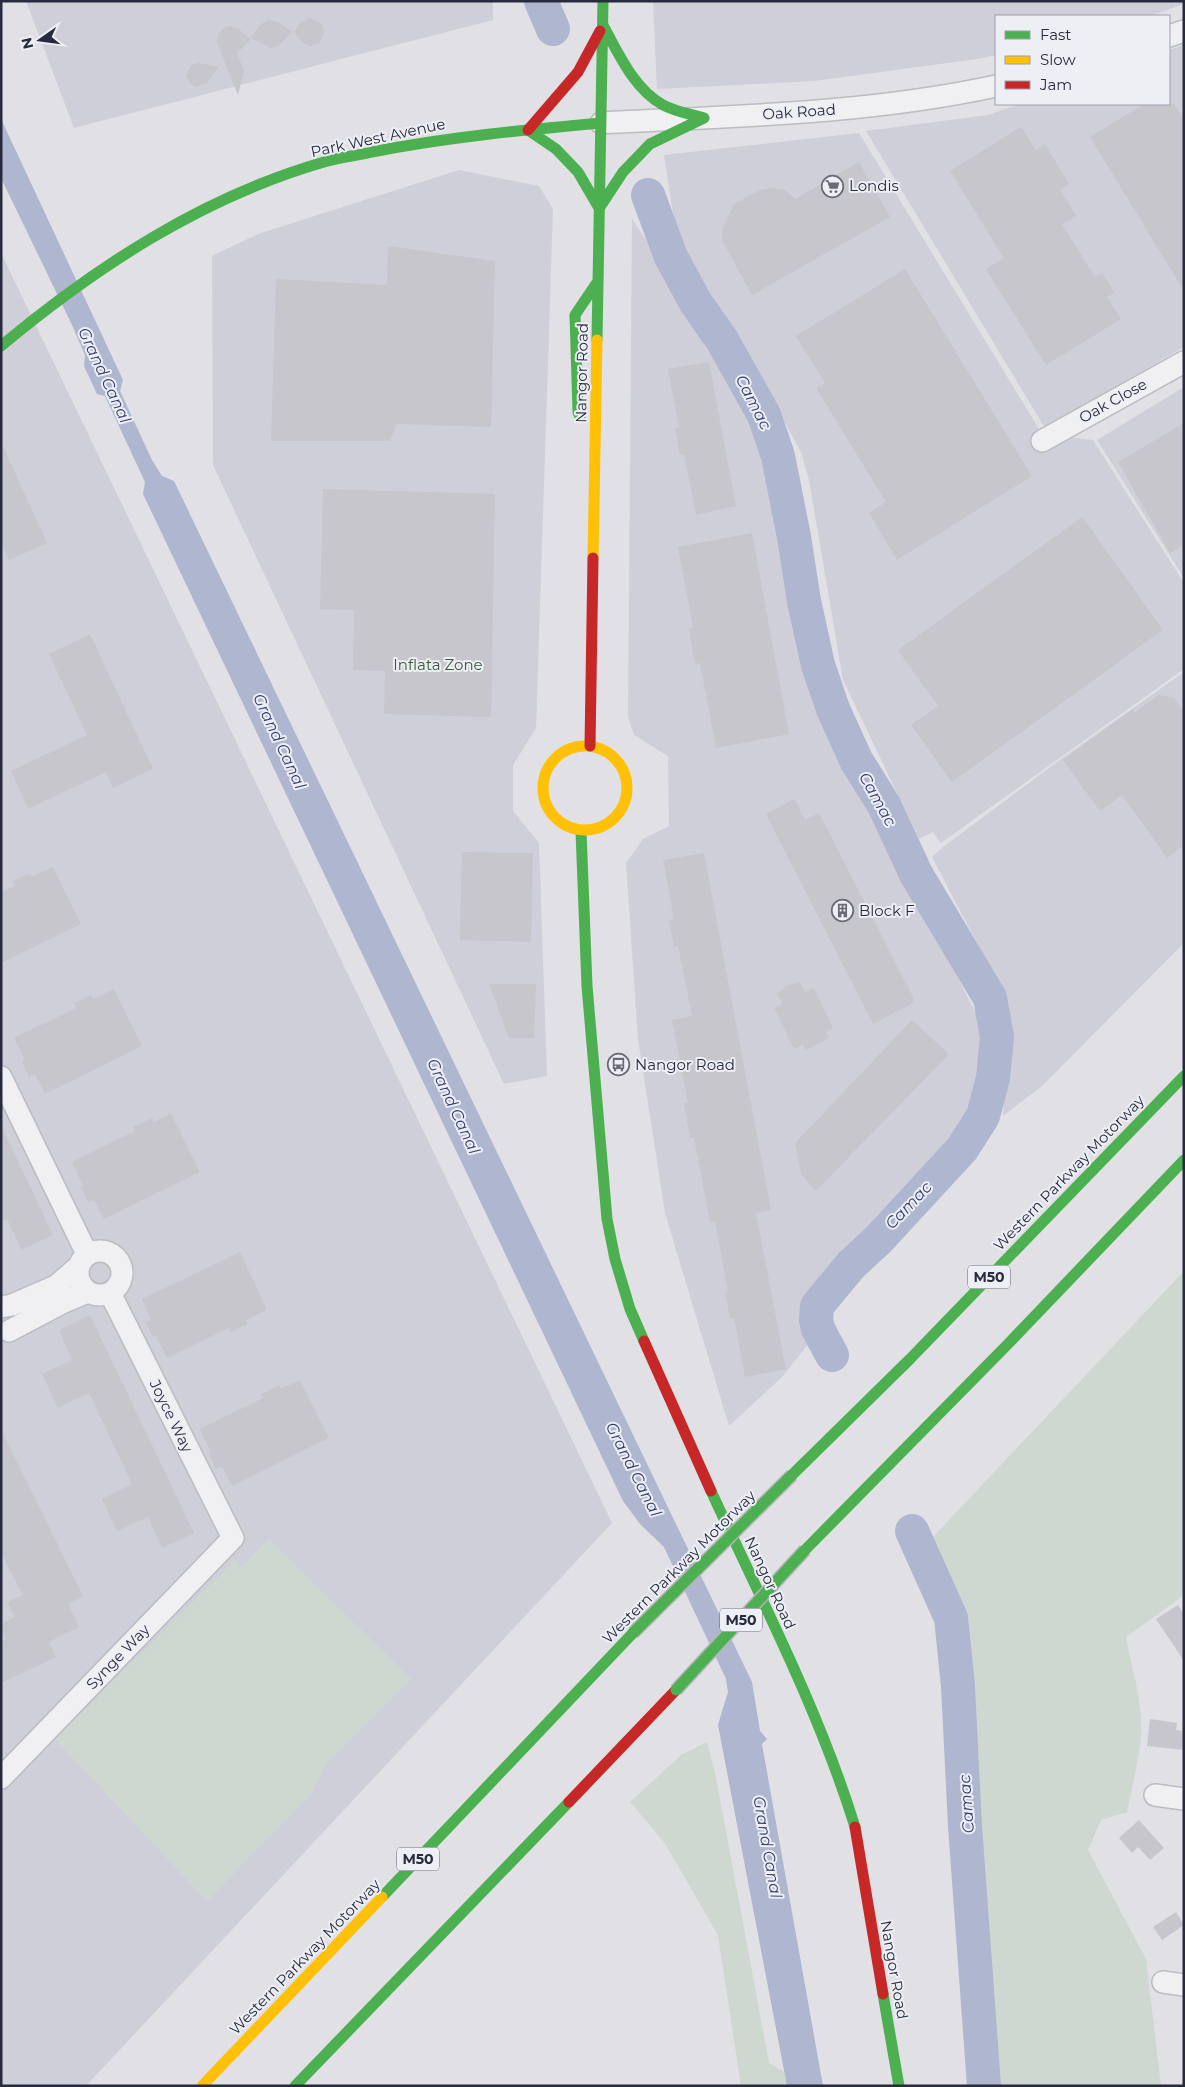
<svg xmlns="http://www.w3.org/2000/svg" width="1185" height="2087" viewBox="0 0 1185 2087" font-family="Montserrat,sans-serif">
  <rect width="100%" height="100%" fill="#e0e0e5"/>
  <path fill="#cecfd8" d="M26,1H493V20L74,128Z
    M653,1H1184V4L1150,16H996V55L977,59L814,81L657,89Z
    M1184,45V347L1045,428L866,131L988,115L1020,104H1169V50Z
    M859,133L1042,434L1093,440L1184,583V669L941,843L933,832L919,839L843,680L809,480L801,452L744,347L696,273L684,251L673,214L664,155Z
    M459,170L539,186L553,209L536,728L513,765V811L539,843L547,1076L504,1084L213,465L212,256L258,234Z
    M632,219L701,323L756,418L821,703L982,1026L980,1069L970,1120L812,1297L805,1316L810,1342L782,1377L729,1426L665,1213L638,1039L626,863L643,839L669,826L668,756L634,735L628,717Z
    M1,253L612,1523L86,2086H1Z
    M1184,387V578L1097,440Z
    M1184,672V943L1042,1086L1003,1116L1008,1024L1002,991L932,857L943,847L1061,759Z"/>
  <path fill="#ced8d0" d="M1184,1271V1595L1126,1637C1132,1669 1143,1703 1141,1736C1139,1761 1132,1787 1127,1812L1101,1820L1088,1850L1146,1959L1161,2086H990L959,1639L955,1615L920,1533L931,1539Z
    M269,1539L411,1679L327,1763L312,1793L207,1901L55,1739L235,1560L241,1567Z
    M707,1742L715,1772L769,2063L784,2072L787,2086H741L718,1935L664,1842L630,1802L681,1755Z"/>
  <path fill="#aeb6d0" d="M1,119L123,380L120,391L152,460L162,476L174,481L752,1682L760,1731L767,1739L762,1744L823,2086H787L718,1725L728,1692L726,1679L664,1547L640,1524L623,1501L143,494L145,482L105,396L97,394L84,366L85,355L72,325L1,178Z"/>
  <g fill="none" stroke-linecap="round" stroke-linejoin="round">
    <path stroke="#aeb6d0" stroke-width="34" d="M541,1L553,29
      M648,195L671,257L696,303L722,340L764,415L778,456L794,537L804,601L818,665L833,709L856,760L884,805L916,874L990,998L997,1037L993,1078L983,1116L962,1149L879,1239L851,1265L817,1306L816,1320L818,1329L832,1355
      M912,1531L951,1618L958,1686L965,1826L984,2086"/>
  </g>
  <path fill="#c6c6cc" d="M309,18L321,23L325,31L319,43L310,46L302,42L294,32L301,22Z
    M269,20L278,22L292,32L279,45L271,48L251,38L261,24Z
    M229,26L237,28L251,39L237,53L244,71L238,95L217,43L218,34L224,28Z
    M199,63L219,67L207,83L196,87L190,83L186,76L191,65Z
    M1144,104H1174L1184,119V291L1090,137Z
    M1021,127L1036,150L1045,144L1069,184L1060,190L1076,216L1062,224L1095,277L1102,273L1115,293L1107,297L1121,319L1046,365L986,269L1004,258L950,171Z
    M859,162L890,217L752,295L722,240L723,227L734,204L760,190L771,188L785,190L795,199Z
    M388,246L495,261L491,427L397,424L390,441H271L276,279L387,285Z
    M905,269L1032,476L897,560L869,513L886,502L816,388L825,383L796,336Z
    M709,362L736,506L696,515L684,454L680,455L675,428L679,427L668,369Z
    M1184,423V545L1170,553L1118,462Z
    M1,442L47,543L9,560L1,542Z
    M323,489L495,494L491,717L384,714L385,671L353,670L354,610L320,609Z
    M1082,517L1163,630L952,782L911,725L938,706L898,650Z
    M752,533L789,734L716,748L700,663L695,664L689,629L693,628L678,547Z
    M90,634L153,769L113,788L106,772L28,809L11,771L87,735L49,654Z
    M1158,695L1174,698L1184,712V845L1167,858L1122,795L1100,811L1063,760L1133,709L1135,712Z
    M794,799L805,820L819,813L913,997V1003L873,1024L766,814Z
    M462,852L533,853L531,942L460,940Z
    M704,853L771,1210L756,1213L786,1369L745,1377L734,1318L730,1319L725,1292L728,1291L715,1221L710,1222L694,1138H690L684,1103H688L672,1020L692,1016L678,946L674,947L669,920L674,919L663,860Z
    M53,867L81,924L1,963V892L15,886L13,881L30,873L32,877Z
    M800,982L805,992L814,988L833,1028L826,1032L829,1038L806,1050L803,1044L794,1049L774,1008L782,1004L777,994L786,986Z
    M489,984H536L534,1038H509Z
    M114,989L142,1046L45,1094L35,1074L29,1077L22,1062L25,1060L14,1038L76,1008L74,1003L91,995L93,999Z
    M912,1020L949,1054L816,1191L801,1174L795,1143Z
    M171,1113L200,1172L104,1219L94,1200L88,1202L81,1187L83,1186L72,1162L135,1131L133,1127L152,1118L154,1122Z
    M1,1125L53,1235L22,1250L7,1219L1,1222Z
    M240,1252L267,1310L246,1320L248,1324L231,1332L229,1328L167,1358L156,1336L153,1337L145,1322L151,1320L142,1299Z
    M90,1315L194,1533L162,1548L148,1517L117,1531L102,1499L132,1484L89,1393L58,1408L42,1374L72,1360L59,1330Z
    M300,1380L329,1438L232,1486L222,1466L216,1469L209,1453L211,1452L200,1429L263,1398L261,1394L279,1385L281,1389Z
    M1,1429L83,1596L68,1604L79,1627L49,1642L56,1657L1,1683V1641L6,1639L1,1624L15,1617L7,1602L23,1595L1,1553Z
    M1178,1605L1184,1614V1661L1156,1619Z
    M1150,1719L1177,1723L1176,1730L1184,1731V1750L1147,1746Z
    M1139,1820L1164,1848L1150,1860L1138,1847L1132,1853L1119,1838Z
    M1176,1912L1184,1925L1162,1940L1153,1927Z"/>
  <g fill="none" stroke-linecap="round" stroke-linejoin="round">
    <defs>
      <path id="street" d="M1169,36L1184,31
        M601,123C733,116 867,114 996,86
        M1042,441L1184,362
        M1,1077L87,1254
        M78 1273a22 22 0 1 1 44 0a22 22 0 1 1-44 0Z
        M1,1307L12,1305L56,1286L78,1267
        M9,1331L64,1302L88,1292
        M1,1778L233,1538L110,1293
        M1155,1795L1184,1799
        M1163,1982L1184,1985"/>
    </defs>
    <use href="#street" stroke="#bbbcc1" stroke-width="24"/>
    <use href="#street" stroke="#f0f0f2" stroke-width="21"/>
    <path stroke="#4caf50" stroke-width="11" d="M603,25C618,53 634,89 663,105C676,112 691,114 704,118
      M528,130L556,149L578,172L599,208
      M600,207L623,172L650,144L704,118
      M597,340L603,1
      M1,346C97,266 203,197 324,162C340,157 356,156 372,152C448,137 524,130 601,123
      M580,417L578,412L575,315L598,281
      M581,831L587,986L607,1219L615,1259L630,1309L644,1341
      M792,1475L910,1359L1184,1076
      M711,1491C761,1599 820,1713 855,1827
      M805,1550L1008,1344L1184,1160
      M382,1897L633,1633
      M883,1994L899,2086
      M295,2086L569,1802"/>
    <path stroke="#ffc107" stroke-width="11" d="M593,558L597,340
      M543 788a42 42 0 1 1 84 0a42 42 0 1 1-84 0Z
      M202,2086L382,1897"/>
    <path stroke="#c62828" stroke-width="11" d="M528,130L578,72L600,31
      M590,746L593,558
      M644,1341L711,1491
      M569,1802L676,1690
      M855,1827L883,1994"/>
    <defs>
      <path id="fast-bridge" d="M633,1633L792,1475
        M676,1690L805,1550"/>
    </defs>
    <use href="#fast-bridge" stroke="#b3b3ba" stroke-width="14" stroke-linecap="butt"/>
    <use href="#fast-bridge" stroke="#4caf50" stroke-width="11"/>
  </g>
  <defs>
    <symbol id="supermarket-ring" viewBox="-11 -11 22 22"><circle r="9.5" fill="#edeff5" stroke="#686a78" stroke-width="1.5"/><path d="M-6-5.5h2.5l.6 2H6L4.5 2H-2.5L-4.4-4H-6ZM-1.5 3.2a1.3 1.3 0 1 0 .1 0ZM3 3.2a1.3 1.3 0 1 0 .1 0Z" fill="#686a78"/></symbol>
    <symbol id="building-ring" viewBox="-11 -11 22 22"><circle r="9.5" fill="#edeff5" stroke="#686a78" stroke-width="1.5"/><path d="M-4-6H4V6H1V3H-1V6H-4ZM-2.5-4.3h1.7v1.8h-1.7ZM.8-4.3h1.7v1.8H.8ZM-2.5-1h1.7V.8h-1.7ZM.8-1h1.7V.8H.8Z" fill="#686a78"/></symbol>
    <symbol id="bus-ring" viewBox="-11 -11 22 22"><circle r="9.5" fill="#edeff5" stroke="#686a78" stroke-width="1.5"/><path d="M-5-6H5V4H4V6H2V4H-2V6H-4V4H-5ZM-3.5-4V0h7V-4ZM-3.5 1.2v1.5H-2V1.2ZM2 1.2v1.5H3.5V1.2Z" fill="#686a78"/></symbol>
  </defs>
  <g fill-rule="evenodd">
    <use href="#supermarket-ring" x="820" y="174" width="25" height="25"/>
    <use href="#building-ring" x="830" y="898" width="25" height="25"/>
    <use href="#bus-ring" x="606" y="1052" width="25" height="25"/>
  </g>
  <g text-anchor="middle" stroke-width="4" stroke-linejoin="round" paint-order="stroke">
    <g fill="#edeff5" stroke="#636575" stroke-width="1">
      <rect x="968" y="1265.5" width="42" height="23" rx="4"/>
      <rect x="720" y="1608.5" width="42" height="23" rx="4"/>
      <rect x="397" y="1847.5" width="42" height="23" rx="4"/>
    </g>
    <g font-size="14" font-weight="bold" fill="#282a3e">
      <text x="989" y="1282">M50</text>
      <text x="741" y="1625">M50</text>
      <text x="418" y="1864">M50</text>
    </g>
    <g font-size="15" fill="#282a3e" stroke="#edeff5">
      <text transform="translate(799 112) rotate(-4)" y="5">Oak Road</text>
      <text transform="translate(378 138) rotate(-12)" y="5">Park West Avenue</text>
      <text transform="translate(582 373) rotate(-89)" y="5">Nangor Road</text>
      <text transform="translate(1113 401) rotate(-29)" y="5">Oak Close</text>
      <text transform="translate(1069 1173) rotate(-46)" y="5">Western Parkway Motorway</text>
      <text transform="translate(171 1416) rotate(64)" y="5">Joyce Way</text>
      <text transform="translate(679 1567) rotate(-45)" y="5">Western Parkway Motorway</text>
      <text transform="translate(770 1583) rotate(65)" y="5">Nangor Road</text>
      <text transform="translate(118 1657) rotate(-46)" y="5">Synge Way</text>
      <text transform="translate(305 1957) rotate(-46)" y="5">Western Parkway Motorway</text>
      <text transform="translate(894 1970) rotate(80)" y="5">Nangor Road</text>
    </g>
    <g font-size="15" fill="#282a3e" stroke="#edeff5" text-anchor="start">
      <text x="849" y="191">Londis</text>
      <text x="859" y="916">Block F</text>
      <text x="635" y="1070">Nangor Road</text>
    </g>
    <g font-size="15" fill="#355938" stroke="#edeff5">
      <text x="438" y="670">Inflata Zone</text>
    </g>
    <g font-size="16" font-style="italic" fill="#333e71" stroke="#edeff5">
      <text transform="translate(105 375) rotate(65)" y="6">Grand Canal</text>
      <text transform="translate(754 402) rotate(63)" y="6">Camac</text>
      <text transform="translate(280 741) rotate(65)" y="6">Grand Canal</text>
      <text transform="translate(878 799) rotate(61)" y="6">Camac</text>
      <text transform="translate(454 1106) rotate(65)" y="6">Grand Canal</text>
      <text transform="translate(908 1205) rotate(-46)" y="6">Camac</text>
      <text transform="translate(634 1469) rotate(63)" y="6">Grand Canal</text>
      <text transform="translate(966 1804) rotate(-94)" y="6">Camac</text>
      <text transform="translate(768 1847) rotate(80)" y="6">Grand Canal</text>
    </g>
  </g>
  <rect width="1185" height="2087" fill="none" stroke="#282a3e" stroke-width="5"/>
  <rect x="995" y="15" width="175" height="90" fill="#edeff5" stroke="#9ea0ac"/>
  <rect x="1005" y="31" width="25" height="8" fill="#4caf50" stroke="#9ea0ac"/>
  <text x="1040" y="40" font-size="15" fill="#282a3e">Fast</text>
  <rect x="1005" y="56" width="25" height="8" fill="#ffc107" stroke="#9ea0ac"/>
  <text x="1040" y="65" font-size="15" fill="#282a3e">Slow</text>
  <rect x="1005" y="81" width="25" height="8" fill="#c62828" stroke="#9ea0ac"/>
  <text x="1040" y="90" font-size="15" fill="#282a3e">Jam</text>
  <g transform="translate(40 40) rotate(256)" stroke="#edeff5" stroke-width="4" paint-order="stroke">
  <path d="M0-4L9 19L0 12L-9 19Z" fill="#282a3e"/>
  <text y="-8" font-size="14" font-weight="bold" text-anchor="middle" fill="#282a3e">N</text>
  </g>
</svg>
